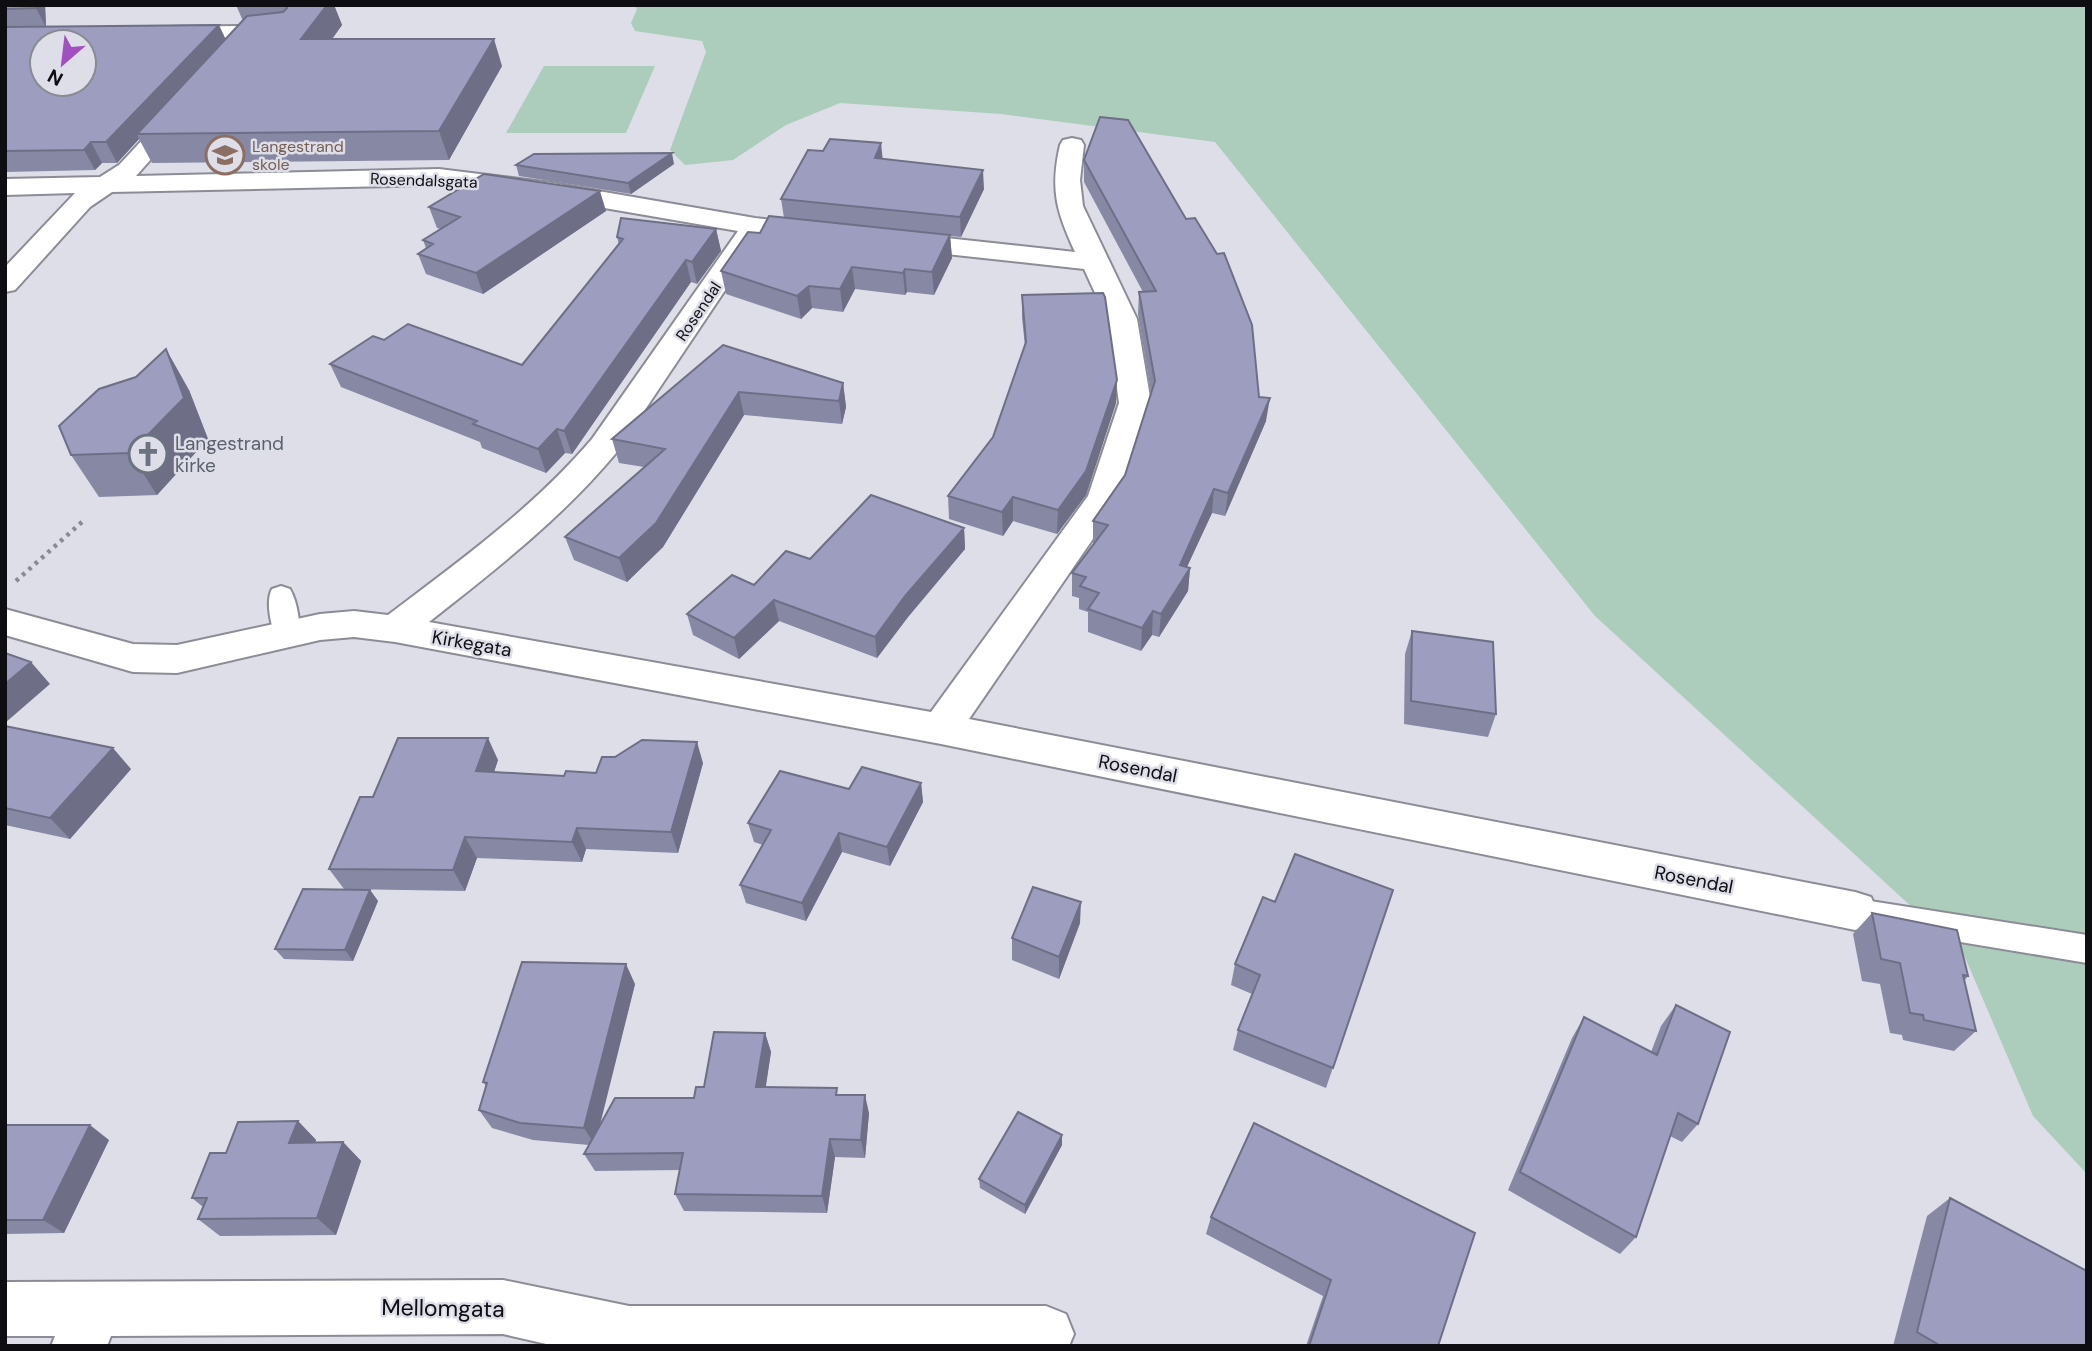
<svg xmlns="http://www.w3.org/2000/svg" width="2092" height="1351" viewBox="0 0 2092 1351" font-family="'DM Sans',sans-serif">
  <rect width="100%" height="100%" fill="#dddee8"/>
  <path fill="#adcdbc" d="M633,5H2087V1174L2033,1116L1964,955L1595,616L1215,142L1001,114L840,103L786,125L733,160L685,165L670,150L706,52L702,41L635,31L631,23L637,9Z
    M544,66H655L626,133H506Z"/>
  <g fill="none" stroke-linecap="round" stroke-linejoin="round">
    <defs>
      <path id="service" d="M281,586L290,589C297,601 303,629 296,641L287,643L278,641C271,629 265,601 272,589Z
        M1864,900L2087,935V963L1864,926L1853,922L1849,913L1853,904Z"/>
      <path id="minor" d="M237,26L256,32L259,37C249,51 237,73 218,68L215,63L234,40L169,41L161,39L158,34L161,29L169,27Z
        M180,106L188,108L192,113L136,176L439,169L552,183L755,218L816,225L826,227L830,233L826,239L816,241L762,235L616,453C561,519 496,569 429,622L931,712L1088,496L1119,403L1107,319L1084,269L900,249L890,247L886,241L890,235L900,233L1075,252C1056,211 1050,189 1060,145L1063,140L1072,138L1081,140L1084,145L1080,180L1083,206L1137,319L1151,403L1121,498L969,719L1855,892L1871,897L1877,911L1871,925L1855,930L941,744L395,642L354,637L320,640L177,673L133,672L5,635V609L133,644L177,645L320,614L354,611L388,615C461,560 533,508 592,439L738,231L552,199L439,185L112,192L90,207L15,290L5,292V267L75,193L5,195V179L100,177L119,165L172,108Z
        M503,1280L629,1306H1046L1066,1314L1074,1334L1069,1346H555L503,1334L111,1336L107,1346H51L55,1336H5V1282Z"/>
    </defs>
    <use href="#service" stroke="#8c8c96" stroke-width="4"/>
    <use href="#minor" stroke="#8c8c96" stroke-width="4"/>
    <path stroke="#8a8a92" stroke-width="4.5" stroke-dasharray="3.5 5" stroke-linecap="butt" d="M16,581L82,522"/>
    <use href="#service" fill="#fff" fill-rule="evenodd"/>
    <use href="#minor" fill="#fff" fill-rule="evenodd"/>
  </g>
  <path fill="#8788a4" d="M5,5H45L46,26L226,39L243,21L236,5H334L342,25L332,39L502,66L449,160L152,163L139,139L117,163H102L95,170L5,172Z
    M882,159L984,189L961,237L950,236L952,258L934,295L907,292L905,295L855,289L843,312L812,308L801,319L726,294L721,271L760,233L784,218L781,199Z
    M1084,160L1259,397L1266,421L1225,516L1212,513L1187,567L1190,568L1188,591L1159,637L1152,635L1141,651L1088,632V612L1079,609V598L1072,596V573L1093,544V521L1125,475L1151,392L1138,314L1139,292H1143L1084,182Z
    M674,164L631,194L519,176L516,165Z
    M429,207L606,211L483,294L426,274L418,254L426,248L423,240L441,229L437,228Z
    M716,229L721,251L697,284L691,282L572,454L565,453L546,473L482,448L480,442L341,387L330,364L522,365L619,245L617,237Z
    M1022,295L1117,380L1116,403L1086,495L1057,534L1013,521L1003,536L949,519L948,496L993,437L1025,346L1022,318Z
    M723,345L843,383L846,407L842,424L744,415L663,547L627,582L574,560L565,537L644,467L619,463L612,439Z
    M189,390L208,439L157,495L99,497L71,455Z
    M964,528L965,549L908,617L877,658L779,621L739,659L693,635L687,614L810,559Z
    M1412,631L1496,714L1488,737L1404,724L1405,654Z
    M5,726L131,769L70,839L5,825Z
    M498,760L494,772L564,776L703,763L678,853L586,849L582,862L477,858L465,891L344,889L329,869L373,797Z
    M921,783L923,802L890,866L842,852L806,921L746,903L740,885L763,845L754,842L748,823L849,789Z
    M370,890L378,901L353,961L284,959L275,949Z
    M1393,890L1326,1088L1233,1050L1238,1030L1252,994L1231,985L1235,964L1275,902Z
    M1872,913L1968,976L1964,981L1976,1031L1954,1051L1903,1040L1902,1035L1890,1033L1880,984L1862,981L1853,934Z
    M1080,923L1059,979L1012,960V938Z
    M635,984L599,1126L694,1098L704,1087L765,1033L771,1052L765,1088L839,1095L869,1113L865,1158L835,1157L827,1213L684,1211L675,1194L680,1170L595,1171L584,1154L589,1145L533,1140L492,1128L479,1110L486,1086L483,1082Z
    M1676,1005L1698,1124L1682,1142L1670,1136L1636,1237L1620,1254L1508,1190L1572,1038L1584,1017L1651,1052L1661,1026Z
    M298,1121L316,1140L315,1142H343L361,1161L336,1235L220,1236L198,1219L203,1207L192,1198L226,1153Z
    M1254,1123L1438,1346H1306L1323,1296L1206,1234L1211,1217Z
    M5,1125L109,1140L64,1233L5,1234Z
    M1062,1145L1025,1214L980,1188L979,1179Z
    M1950,1198L2087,1346H1893L1927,1216Z"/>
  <path fill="#6e6f86" d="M35,5H45L46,27L36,8Z
    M327,5H334L342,25L312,67L301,39Z
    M219,25L228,44L137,134L139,139L117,163L106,142Z
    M494,39L502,66L449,160L439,131Z
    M91,142L102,163L95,170L84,150Z
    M881,143L883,162L875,158Z
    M672,153L674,164L631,194L628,183Z
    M983,170L984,189L961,237L960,217Z
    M600,191L606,211L483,294L476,273Z
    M716,229L721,251L697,284L692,262Z
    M950,235L952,258L934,295L932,272Z
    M686,260L691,282L572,454L564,431Z
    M852,267L855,289L843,312L840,289Z
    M905,269L907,292L905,295L903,273Z
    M809,286L812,308L801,319L797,296Z
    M166,349L189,390L208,439L157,495L130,453Z
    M1117,380L1116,403L1086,495L1057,534L1058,510Z
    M843,383L846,407L842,424L839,401Z
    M739,392L744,415L663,547L627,582L619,558Z
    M1270,398L1266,421L1225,516L1228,493Z
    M557,429L565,453L546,473L538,449Z
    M1214,489L1212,513L1177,588L1180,565Z
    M1013,497V521L1003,536L1002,512Z
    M964,528L965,549L908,617L877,658L875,637L905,596Z
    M1190,568L1188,591L1159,637L1161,614Z
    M774,600L779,621L739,659L734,638Z
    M1153,611L1152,635L1141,651L1142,628Z
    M31,662L50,684L5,723V684Z
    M488,738L498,760L487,793L476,771Z
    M697,742L703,763L678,853L671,832Z
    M113,748L131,769L70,839L50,818Z
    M921,783L923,802L890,866L887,847Z
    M577,828L586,849L582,862L572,842Z
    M839,833L842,852L806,921L802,903Z
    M465,837L477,858L465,891L453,870Z
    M370,890L378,901L353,961L345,950Z
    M1081,902L1080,923L1059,979V957Z
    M626,964L635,984L595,1145L584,1128Z
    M765,1033L771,1052L763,1106L756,1087Z
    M865,1095L869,1113L865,1158L861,1140Z
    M298,1121L316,1140L308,1161L289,1143Z
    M90,1125L109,1140L64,1233L43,1220Z
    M1062,1135V1145L1025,1214V1205Z
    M830,1139L835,1157L827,1213L822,1196Z
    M343,1142L361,1161L336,1235L317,1218Z"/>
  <path fill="#9d9ebf" stroke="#6e6f86" stroke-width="2" fill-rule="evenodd" d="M5,5H35L36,8L5,9Z
    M287,5H327L301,39H494L439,131L137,134L247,16L283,12L287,8Z
    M219,25L106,142H91L84,150L5,151V27ZM42,42H84V84H42Z
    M1100,117L1128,120L1186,219L1195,218L1217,254L1224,253L1252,325L1259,397L1270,398L1228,493L1214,489L1180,565L1190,568L1161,614L1153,611L1142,628L1088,609L1099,593L1080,586L1086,577L1072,573L1108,525L1093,521L1125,475L1155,381L1139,292L1156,291L1084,160Z
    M830,139L881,143L875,158L983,170L960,217L781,199L808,150L823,151Z
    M672,153L628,183L516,165L534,154Z
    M484,174L600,191L476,273L418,254L433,244L423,240L460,217L429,207Z
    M769,216L950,235L932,272L905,269L903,273L852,267L840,289L809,286L797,296L721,271L748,232L760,233Z
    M621,218L716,229L692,262L686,260L564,431L557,429L538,449L473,424L477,421L330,364L373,336L384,340L408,324L522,365L623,239L617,237Z
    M1103,293L1105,297L1117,380L1086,471L1058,510L1013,497L1002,512L948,496L993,437L1026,342L1022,295Z
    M723,345L843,383L839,401L739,392L656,523L619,558L565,537L665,449L612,439Z
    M166,349L184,398L130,453L71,455L59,426L99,389L136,377Z
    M871,495L964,528L905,596L875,637L774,600L734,638L687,614L732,575L754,585L786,551L810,559Z
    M1412,631L1493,642L1496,714L1411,701Z
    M5,653L31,662L5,684Z
    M5,726L113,748L50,818L5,808Z
    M398,738H488L476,771L564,776L566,771L596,773L602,757H615L642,740L697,742L671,832L577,828L572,842L465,837L453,870L329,869L360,797H373Z
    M862,767L921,783L887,847L839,833L802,903L740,885L771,830L748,823L780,771L849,789Z
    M1295,854L1393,890L1333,1068L1238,1030L1260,975L1235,964L1263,897L1275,902Z
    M1033,887L1081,902L1059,957L1012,938Z
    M303,889L370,890L345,950L275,949Z
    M1872,913L1957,930L1968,976L1963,975L1976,1031L1924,1020L1923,1015L1910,1013L1900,963L1881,959Z
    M522,962L626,964L584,1128L520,1123L479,1110L487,1083L483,1082Z
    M1676,1005L1730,1032L1698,1124L1678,1113L1636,1237L1520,1172L1584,1017L1657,1055Z
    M714,1032L765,1033L756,1087L837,1088L836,1095H865L861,1140L830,1139L822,1196L675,1194L683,1153L584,1154L615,1098H694L696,1087H704Z
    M1018,1112L1062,1135L1025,1205L979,1179Z
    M298,1121L289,1143L343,1142L317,1218L198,1219L207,1198H192L210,1153H226L238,1122Z
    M1254,1123L1475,1233L1438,1346H1309L1331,1280L1211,1217Z
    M5,1125H90L43,1220H5Z
    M1950,1198L2087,1271V1346H1941L1917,1332Z"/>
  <defs>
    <symbol id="school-ring" viewBox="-11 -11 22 22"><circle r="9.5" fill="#dddee8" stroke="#8d6e63" stroke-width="1.5"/><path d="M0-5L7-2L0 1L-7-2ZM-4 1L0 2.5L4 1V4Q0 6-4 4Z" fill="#8d6e63"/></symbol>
    <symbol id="church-ring" viewBox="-11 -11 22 22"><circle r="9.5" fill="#dddee8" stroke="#6b7280" stroke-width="1.5"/><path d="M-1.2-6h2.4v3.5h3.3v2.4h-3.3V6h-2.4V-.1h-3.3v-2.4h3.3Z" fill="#6b7280"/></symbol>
  </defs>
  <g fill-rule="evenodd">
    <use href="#school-ring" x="203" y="133" width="44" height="44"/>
    <use href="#church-ring" x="126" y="432" width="44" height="44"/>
  </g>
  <g text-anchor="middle" stroke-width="5" stroke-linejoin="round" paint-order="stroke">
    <g font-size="16" fill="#785e54" stroke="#dddee8" text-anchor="start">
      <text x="252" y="152">Langestrand<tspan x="252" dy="18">skole</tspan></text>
    </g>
    <g font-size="16" fill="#0e0e12" stroke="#dddee8">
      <text transform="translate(424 180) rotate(2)" y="6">Rosendalsgata</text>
      <text transform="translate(698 311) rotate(-56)" y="6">Rosendal</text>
    </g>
    <g font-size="19" fill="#5b616d" stroke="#dddee8" text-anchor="start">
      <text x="175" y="450">Langestrand<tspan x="175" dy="22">kirke</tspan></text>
    </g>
    <g font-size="19" fill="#0e0e12" stroke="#dddee8">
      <text transform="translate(472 643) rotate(10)" y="7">Kirkegata</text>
      <text transform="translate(1138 768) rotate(11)" y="7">Rosendal</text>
      <text transform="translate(1694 879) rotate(11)" y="7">Rosendal</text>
    </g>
    <g font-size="23" fill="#0e0e12" stroke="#dddee8">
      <text transform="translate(443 1308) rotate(1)" y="8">Mellomgata</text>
    </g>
  </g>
  <rect width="2092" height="1351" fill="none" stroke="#0e0e12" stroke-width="14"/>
  <g transform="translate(63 63) rotate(208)"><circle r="33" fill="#dddee8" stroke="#8a8b92" stroke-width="2"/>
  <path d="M0-5L12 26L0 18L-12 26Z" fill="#a150c0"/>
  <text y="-10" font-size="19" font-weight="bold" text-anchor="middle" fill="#0e0e12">N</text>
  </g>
</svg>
